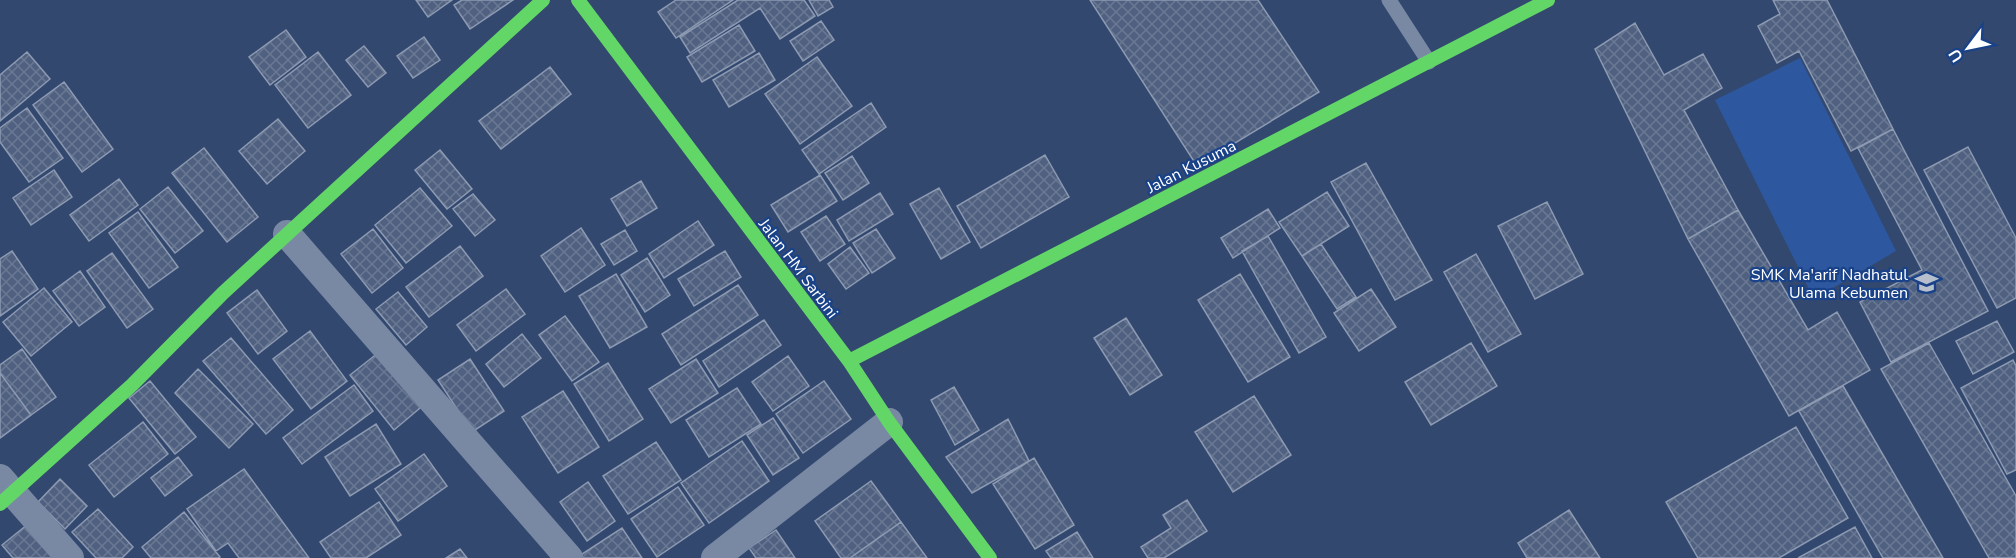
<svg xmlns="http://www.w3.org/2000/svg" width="2016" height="558" viewBox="0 0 2016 558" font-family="'Nunito Sans',sans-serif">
  <defs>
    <pattern id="building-cross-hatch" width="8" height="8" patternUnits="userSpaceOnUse" patternTransform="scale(1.5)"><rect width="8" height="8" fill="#4f6080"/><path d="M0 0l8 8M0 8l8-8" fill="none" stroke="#697893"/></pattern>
  </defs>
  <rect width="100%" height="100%" fill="#32486f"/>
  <path fill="#2d589f" d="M1800,58L1896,251L1814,299L1715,100Z"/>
  <path fill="url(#building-cross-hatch)" stroke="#8d9ab2" stroke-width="1.5" d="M416,0H452L428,17Z
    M462,0H513L470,29L454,5Z
    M676,0H733L676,38L658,12Z
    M738,0H804L815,16L780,39L760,8L690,53L680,37Z
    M809,0H829L833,7L818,16Z
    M1090,0H1258L1319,92L1197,166Z
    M1773,0H1827L1893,129L1851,151L1799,51L1777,63L1758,26L1780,14Z
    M821,21L834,40L803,61L790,41Z
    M1635,23L1664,75L1703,54L1722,88L1684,110L1738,210L1688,239L1595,49Z
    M739,25L755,51L702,82L687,57Z
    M286,30L306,57L270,85L249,57Z
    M424,37L440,60L413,78L397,56Z
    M364,46L386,73L368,87L346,60Z
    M27,52L50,79L0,121V75Z
    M318,52L351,95L308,128L275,85Z
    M759,53L775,80L729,107L713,80Z
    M817,57L852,106L800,144L765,94Z
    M550,67L571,94L501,149L479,121Z
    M64,82L113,149L82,172L33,105Z
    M871,103L886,127L819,174L802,150Z
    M27,108L63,158L29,182L0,142V128Z
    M278,119L305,151L267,184L239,151Z
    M1893,129L1988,311L1891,362L1860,302L1922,270L1858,148Z
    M1968,147L2016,238V298L1997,308L1924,170Z
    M204,148L258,217L227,242L172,173Z
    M440,150L472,189L447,209L415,170Z
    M1045,155L1069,197L981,248L957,206Z
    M852,156L869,183L843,200L825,173Z
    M1366,163L1432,280L1395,300L1331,182Z
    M54,170L72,197L31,225L13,198Z
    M820,175L837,201L788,232L771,205Z
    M119,179L138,205L89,241L70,215Z
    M641,181L657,208L627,226L611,199Z
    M168,187L203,231L175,253L140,209Z
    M420,188L452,226L406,263L375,225Z
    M939,188L970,242L941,259L910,204Z
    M1327,192L1349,226L1302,256L1279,222Z
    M880,193L893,214L849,241L837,220Z
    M473,194L495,220L475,236L453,209Z
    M1547,202L1583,274L1535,299L1498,226Z
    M1268,209L1280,228L1233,258L1221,238Z
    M1738,210L1808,330L1837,312L1870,370L1789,416L1688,239Z
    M138,212L178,267L149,288L109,233Z
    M826,216L845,244L820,261L801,232Z
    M698,221L714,245L664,278L649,254Z
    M581,228L605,265L565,292L541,256Z
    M373,229L403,268L372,293L341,254Z
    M876,229L895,258L872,273L853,243Z
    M625,230L637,251L614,265L601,244Z
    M1268,236L1326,337L1299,353L1242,251Z
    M1321,244L1356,297L1337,309L1302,256Z
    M460,246L483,276L429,317L406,287Z
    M850,247L869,273L846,289L828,264Z
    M12,251L38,289L0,316V259Z
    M725,251L741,277L694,306L678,279Z
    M112,253L153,309L127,328L87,271Z
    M1476,254L1521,334L1488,352L1444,272Z
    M647,258L670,295L645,312L621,275Z
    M80,271L105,307L79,326L53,291Z
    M616,274L647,327L610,348L579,296Z
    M1240,274L1290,357L1248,382L1198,300Z
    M738,285L758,315L681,365L662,334Z
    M44,288L72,322L31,356L3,322Z
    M506,289L525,314L476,351L457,325Z
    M1371,289L1396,327L1359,351L1334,313Z
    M257,290L287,331L258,354L227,313Z
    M398,292L427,327L406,345L376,309Z
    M565,316L599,362L572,381L539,335Z
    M1126,318L1162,375L1130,395L1094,338Z
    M764,320L781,345L719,387L703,361Z
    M1997,321L2014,352L1973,374L1956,341Z
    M310,331L347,381L311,409L273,359Z
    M522,334L541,358L504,387L486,364Z
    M231,338L293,410L266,434L203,361Z
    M1471,343L1497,386L1431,425L1405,382Z
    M1929,343L2016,496V558H1989L1881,369Z
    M22,349L56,397L31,415L0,373V365Z
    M383,349L426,403L394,430L350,375Z
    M788,356L809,386L773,411L752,382Z
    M470,359L504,411L472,432L438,380Z
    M696,359L718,393L671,423L649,389Z
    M2013,360L2016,366V470L2007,474L1961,388Z
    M608,363L643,419L609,441L574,384Z
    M198,369L253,424L229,448L175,393Z
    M0,373L31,415L0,438Z
    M150,381L196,437L175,454L129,398Z
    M824,381L851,419L803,453L776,414Z
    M354,385L373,411L302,464L283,438Z
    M1843,386L1943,558H1883L1799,411Z
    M954,387L979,430L955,445L931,400Z
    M737,388L761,424L709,457L686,420Z
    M563,391L599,447L558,473L522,417Z
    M1254,396L1291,455L1233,492L1195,432Z
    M773,418L799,458L773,475L747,435Z
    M1008,419L1029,461L972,493L946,457Z
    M143,422L168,454L114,497L89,465Z
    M376,424L401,464L350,496L325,457Z
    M1796,427L1848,518L1779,558H1698L1666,502Z
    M742,441L769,481L709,523L681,483Z
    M656,442L681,480L628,514L603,476Z
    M424,454L447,486L398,521L375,489Z
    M178,457L192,475L165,496L151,478Z
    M1034,458L1074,525L1035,549L993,484Z
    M244,469L309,558H239L228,543L216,551L187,509Z
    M60,479L87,506L65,529L38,502Z
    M871,481L901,522L850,558H841L815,521Z
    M588,482L615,521L587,541L560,502Z
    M678,487L704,525L657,557L631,519Z
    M1187,500L1207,531L1164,558H1148L1141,547L1171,528L1163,515Z
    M379,502L401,535L366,558H331L320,542Z
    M98,509L133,547L122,558H96L72,532Z
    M1569,510L1600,558H1527L1518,543Z
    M184,512L220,557L218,558H151L142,547Z
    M33,520L64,558H13L2,545Z
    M901,522L927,558H850Z
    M1855,527L1872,558H1798Z
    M622,528L642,558H580L579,556Z
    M776,530L795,558H756L749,548Z
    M1077,532L1093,558H1051L1046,551Z
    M460,549L467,558H446Z"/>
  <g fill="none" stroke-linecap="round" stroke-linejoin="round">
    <path stroke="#7989a4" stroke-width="15" d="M1389,0L1429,62"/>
    <path stroke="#7989a4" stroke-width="28" d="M287,234L569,558
      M0,478L70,558
      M715,558L889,422"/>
    <path stroke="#63d668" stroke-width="14" d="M578,0L849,361L889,422L990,558
      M849,361L1548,0
      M0,504L132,385L223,293L543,0"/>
  </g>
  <defs>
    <symbol id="school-bare" viewBox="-9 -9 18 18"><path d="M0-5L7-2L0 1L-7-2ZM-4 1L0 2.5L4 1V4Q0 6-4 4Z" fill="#b7bfcd" stroke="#194288" stroke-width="2.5" paint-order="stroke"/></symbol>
  </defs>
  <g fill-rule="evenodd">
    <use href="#school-bare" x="1910" y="266" width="33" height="33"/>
  </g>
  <g text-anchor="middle" stroke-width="4.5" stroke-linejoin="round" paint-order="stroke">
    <g font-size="16" fill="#fff" stroke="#194288">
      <text transform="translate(1191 166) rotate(-27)" y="6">Jalan Kusuma</text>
      <text transform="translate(799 268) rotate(53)" y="6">Jalan HM Sarbini</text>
    </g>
    <g font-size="16" fill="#fff" stroke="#194288" text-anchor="end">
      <text x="1908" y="280">SMK Ma'arif Nadhatul<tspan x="1908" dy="18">Ulama Kebumen</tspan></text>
    </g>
  </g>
  <g transform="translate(1968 48) rotate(238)" stroke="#194288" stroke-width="4.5" paint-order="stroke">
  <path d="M0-4.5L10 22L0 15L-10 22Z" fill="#ffffff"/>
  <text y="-9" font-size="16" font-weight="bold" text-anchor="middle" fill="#ffffff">U</text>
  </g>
</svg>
